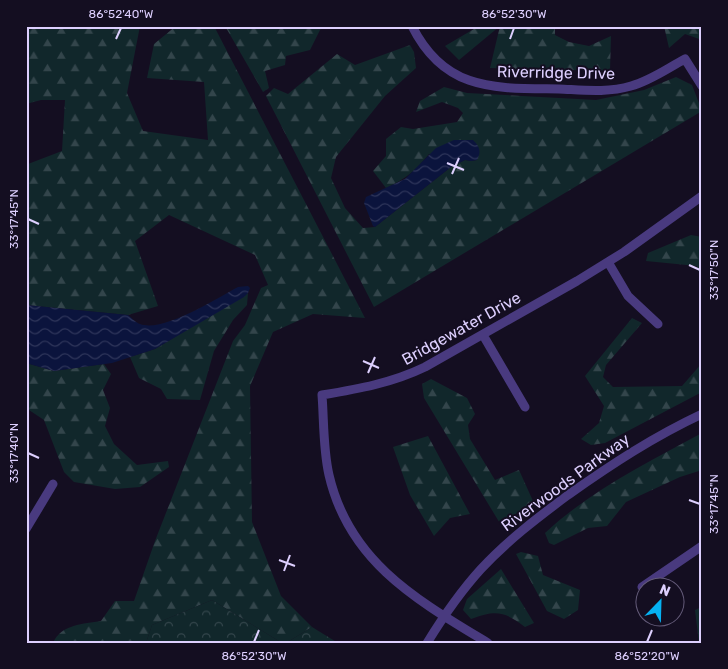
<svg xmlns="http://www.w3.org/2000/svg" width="728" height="669" viewBox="0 0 728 669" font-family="Rubik,sans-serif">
  <defs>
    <pattern id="forest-firs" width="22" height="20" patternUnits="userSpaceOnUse" patternTransform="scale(1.25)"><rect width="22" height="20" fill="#11272b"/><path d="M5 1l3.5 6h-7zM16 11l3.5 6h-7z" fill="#33454b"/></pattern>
    <pattern id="park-crowns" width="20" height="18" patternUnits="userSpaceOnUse" patternTransform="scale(1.25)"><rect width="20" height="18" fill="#11272b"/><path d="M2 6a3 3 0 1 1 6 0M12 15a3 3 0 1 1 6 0" fill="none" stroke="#33454b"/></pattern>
    <pattern id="water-waves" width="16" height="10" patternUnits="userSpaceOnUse" patternTransform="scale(1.25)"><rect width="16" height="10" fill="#0b143d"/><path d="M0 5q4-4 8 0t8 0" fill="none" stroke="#2e355a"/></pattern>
  </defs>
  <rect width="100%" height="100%" fill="#140e21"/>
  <path fill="url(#forest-firs)" d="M51,26H140L127,93L143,131L208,140L204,82L147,78L154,44L176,26H212L215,28L365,318L313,314L273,332L250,386L252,522L281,596L312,627L286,643H282L212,600L152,625L146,643H53C61,624 84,624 101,621L115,601H134L155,541L233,341L245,325L261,288L268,285L255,255L169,215L135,241L158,306L128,315L26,305V166L28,164L62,151L65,100H41L26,104V30Z
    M225,26H322L310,50L286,56L285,65L265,71L269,88L263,92Z
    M479,26H555V35L569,42L589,46L611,36L610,71L490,68L500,26L459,60L445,46Z
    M664,26H702V40L685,34L669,48Z
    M410,45L414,52L416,68L385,96L336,157L331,178L345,208L363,228L375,227L451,167L465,160L471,161L477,160L429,154C414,172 407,178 386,188L373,171L386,156V139L401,127L413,129L457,122L463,113L458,108L442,102L416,112L420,101L444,87L467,93L596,100L644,90L676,77L692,85L702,111L374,307L266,96L274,88L288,94L337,54L355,65Z
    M691,235L702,237V282L697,266L646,261L648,253Z
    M248,293L247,305L233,320L214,351L200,400L167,399L161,389L139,378L130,357L155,349Z
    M632,318L642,323L606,365L603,377L613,387L682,386L702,363V392L605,443L591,445L581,439L599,423L604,406L585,376Z
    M26,363L54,371L104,364L111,374L103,390L110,408L105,426L114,444L137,465L168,461L169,467L140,487L115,489L74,482L64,472L44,420L26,408Z
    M431,379L467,398L475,414L468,425L470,439L495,480L519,470L533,501L501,525L424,398L422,384Z
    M702,433V470L680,477L626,502L607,526L588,528L554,545L549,543L545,533C590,491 648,462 702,433Z
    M428,436L470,514L450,518L434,536L410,495L393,447Z
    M521,552L538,556L543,575L580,590L578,610L564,619L547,611L516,554Z
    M501,569L534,623L525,627C504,611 496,610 471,619L463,610L467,599Z
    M702,607V643H699L695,610Z"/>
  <path fill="url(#park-crowns)" d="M212,600L282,643H146L152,625Z
    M312,627L338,643H286Z"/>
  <path fill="url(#water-waves)" d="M454,140H473C479,146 482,151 477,160L471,161L465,160L451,167L375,227L373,226L364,203L366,197L405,179L436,148Z
    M248,286L250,288L248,293L244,297L155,349L112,363L54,371L26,363V305L128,315C132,318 136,323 140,324C163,333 217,298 238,287Z"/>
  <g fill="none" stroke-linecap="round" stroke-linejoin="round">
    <path stroke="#493a7f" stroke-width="9" d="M412,26C445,92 495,88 559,89C583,90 607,93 631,86C650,81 668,68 685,59L702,86
      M608,262L628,296L658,324
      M483,335L525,407
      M26,529L53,484
      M642,587L702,546
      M427,643C443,617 460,592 481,569C507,541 537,518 568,495C612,464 653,437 702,414
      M488,643C417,600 349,562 329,475C323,449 324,421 322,395C358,389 392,383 425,367L577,281L624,252L702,196"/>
  </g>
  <path fill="none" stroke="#ddcffe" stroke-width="2" d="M116,39L121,28M510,39L514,28M447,163L464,170M452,174L459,158M28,219L39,224M689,265L700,270M363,361L379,368M368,373L375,357M28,453L39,458M689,500L700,504M279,560L295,566M284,571L290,555M254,642L259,630M647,642L652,630"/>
  <g text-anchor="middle" stroke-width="4" stroke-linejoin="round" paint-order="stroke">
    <g font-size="16" fill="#ddcffe" stroke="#140e21">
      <text transform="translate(556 72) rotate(1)" y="6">Riverridge Drive</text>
      <text transform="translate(461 328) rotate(-29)" y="6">Bridgewater Drive</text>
      <text transform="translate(565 482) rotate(-36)" y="6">Riverwoods Parkway</text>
    </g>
  </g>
  <rect width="728" height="669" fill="none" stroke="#140e21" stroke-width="55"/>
  <g transform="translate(660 602) rotate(23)"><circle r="24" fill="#140e21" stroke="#645b79"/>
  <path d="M0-4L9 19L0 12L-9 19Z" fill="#06b1f2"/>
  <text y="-8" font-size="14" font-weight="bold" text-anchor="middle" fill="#ddcffe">N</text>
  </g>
  <rect x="28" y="28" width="672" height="614" fill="none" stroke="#ddcffe" stroke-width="2"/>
  <g font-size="12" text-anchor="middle" fill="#ddcffe">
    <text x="121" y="18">86°52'40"W</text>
    <text x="514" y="18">86°52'30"W</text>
    <text transform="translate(14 219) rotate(-90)" y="4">33°17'45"N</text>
    <text transform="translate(714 270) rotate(-90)" y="4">33°17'50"N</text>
    <text transform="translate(14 453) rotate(-90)" y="4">33°17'40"N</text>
    <text transform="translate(714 504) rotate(-90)" y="4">33°17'45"N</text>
    <text x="254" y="660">86°52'30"W</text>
    <text x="647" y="660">86°52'20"W</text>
  </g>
</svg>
